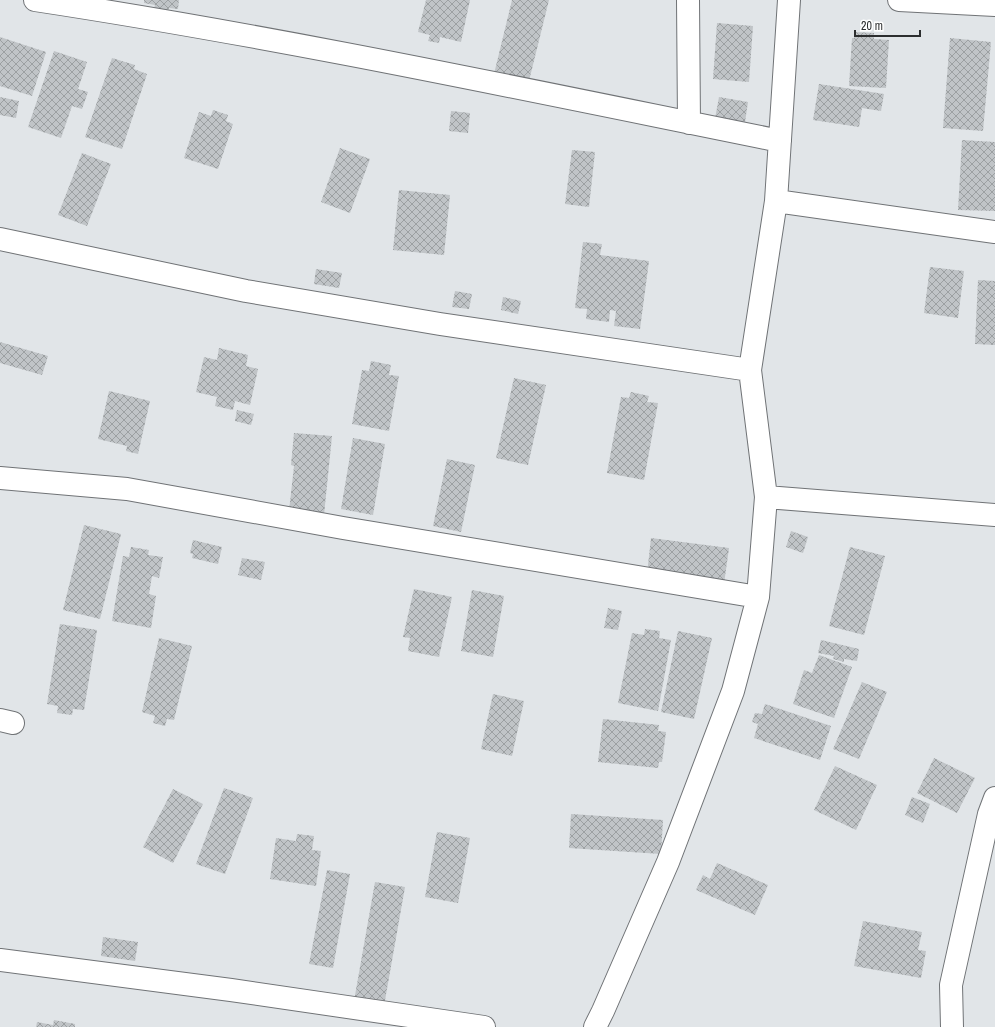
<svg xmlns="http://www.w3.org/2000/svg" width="995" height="1027" viewBox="0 0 995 1027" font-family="'Archivo Narrow',sans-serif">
  <defs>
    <pattern id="building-cross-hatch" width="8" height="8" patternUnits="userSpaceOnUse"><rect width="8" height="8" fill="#c0c4c7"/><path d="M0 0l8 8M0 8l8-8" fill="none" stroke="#9ca0a2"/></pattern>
  </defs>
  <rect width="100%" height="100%" fill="#e1e5e8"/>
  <path fill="url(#building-cross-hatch)" d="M144,0H179L178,9L169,8L167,15L153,12L155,5L144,3Z
    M426,0H470L461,42L440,37L439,43L428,41L430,35L418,32Z
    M512,0H549L528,85L494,74Z
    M717,23L753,26L749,82L713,79Z
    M854,32L874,33V39L889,40L886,88L849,86L852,38H854Z
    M0,37L46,52L32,96L0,86Z
    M950,38L991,42L983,131L943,128Z
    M54,51L87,62L78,89L88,92L82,109L72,106L61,138L28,127Z
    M112,58L135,65L134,69L147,74L122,149L85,137Z
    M819,84L884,94L881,111L862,108L859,127L813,120Z
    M0,97L19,101L16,118L0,115Z
    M719,97L748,102L744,129L714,124Z
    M213,110L228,115L226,121L233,124L218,169L184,158L199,112L211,116Z
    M451,111L470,113L468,133L449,131Z
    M962,140L995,142V211L958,210Z
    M340,148L370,159L350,213L321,202Z
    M572,150L595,152L589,207L565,204Z
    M82,153L111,164L87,226L58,215Z
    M399,190L450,195L444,255L393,250Z
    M583,242L602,244L600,255L649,261L640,329L614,326L616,311L610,310L609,322L586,319L587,309L575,308Z
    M930,267L964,271L958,318L924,313Z
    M316,269L342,273L339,288L314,284Z
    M978,280L995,281V345L975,344Z
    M455,291L472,294L469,309L452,307Z
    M503,297L521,301L518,314L501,310Z
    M0,342L48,356L42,375L0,363Z
    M219,348L248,355L246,366L258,369L250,405L235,401L233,410L215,406L217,397L196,392L204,357L217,360Z
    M371,361L391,365L389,375L399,376L389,431L352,424L362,370L369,371Z
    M514,378L546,385L528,465L496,458Z
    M109,391L150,401L138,454L126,451L127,446L98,439Z
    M631,392L649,396L647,402L658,403L644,480L607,473L621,397L629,398Z
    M237,410L254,414L251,425L235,421Z
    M294,433L332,436L324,515L289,511L294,466L291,465Z
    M353,438L385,444L373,515L341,509Z
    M447,459L475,465L461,532L433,526Z
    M84,525L121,534L100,619L63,610Z
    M791,531L808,537L803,553L786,547Z
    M651,538L729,548L724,584L647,574Z
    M193,540L222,547L218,564L192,558L193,554L190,553Z
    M131,547L149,550L148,555L163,557L159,578L152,576L149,594L156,596L151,628L112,621L123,556L129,557Z
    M850,547L885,556L864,635L829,626Z
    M242,558L265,562L261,580L238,575Z
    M414,589L452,597L439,657L408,651L410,638L403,637Z
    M472,590L504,596L493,657L461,651Z
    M608,608L622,611L618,630L604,628Z
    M60,624L97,630L84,710L73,709L72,715L57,713L58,706L47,704Z
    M645,629L660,631L659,638L671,640L658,711L618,703L632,633L644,635Z
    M678,631L712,638L694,719L661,712Z
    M159,638L192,646L174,720L167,719L165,726L153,723L155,716L142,712Z
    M821,640L859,649L857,661L844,659V662L833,659L834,656L818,653Z
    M819,655L852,667L834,718L793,704L804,670L812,673Z
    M862,682L887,692L859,759L833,749Z
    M493,694L524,701L512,756L481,749Z
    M765,704L831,726L820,760L754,738L758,724L752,722L755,713L762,714Z
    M603,719L659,725L658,731L666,732L662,762H659L658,768L598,762Z
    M934,758L975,778L957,813L917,793Z
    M835,766L877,785L856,830L814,810Z
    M224,788L253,798L225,874L196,864Z
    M173,789L203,804L173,863L143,847Z
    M912,797L930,804L923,823L905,815Z
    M571,814L663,820L661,854L569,848Z
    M437,832L470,838L458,903L425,897Z
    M297,834L314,836L312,850L321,851L316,886L270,879L276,838L296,841Z
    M717,863L768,885L755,915L696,890L703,875L710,879Z
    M327,870L350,874L333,968L309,964Z
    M375,882L405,887L384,1006L354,1001Z
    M863,921L922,932L918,950L926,951L921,978L854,966Z
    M103,937L138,942L135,961L101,956Z
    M54,1020L75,1024V1027H36L37,1022L53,1025Z"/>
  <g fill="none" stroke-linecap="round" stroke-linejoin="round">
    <defs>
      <path id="minor" d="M35,0C285,38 532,91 780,141
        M688,0L689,123
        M899,0L995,5
        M776,201L995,232
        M0,239L246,291L440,324L750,370
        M0,478L127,489L343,528L758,597
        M766,497L995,515
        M0,720L13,723
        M0,960L231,990L484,1027
        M595,1027L603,1011L668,862L733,691L758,597L766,497L750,370L776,201L789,0
        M952,1027L951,985L989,814L995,798"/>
    </defs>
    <use href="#minor" stroke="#707376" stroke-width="24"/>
    <use href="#minor" stroke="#fff" stroke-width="22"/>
  </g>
  <path d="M855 30v6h65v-6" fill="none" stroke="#2c2e2f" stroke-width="2"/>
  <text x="861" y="30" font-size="12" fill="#2c2e2f" stroke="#ffffff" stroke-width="3" paint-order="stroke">20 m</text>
</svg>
